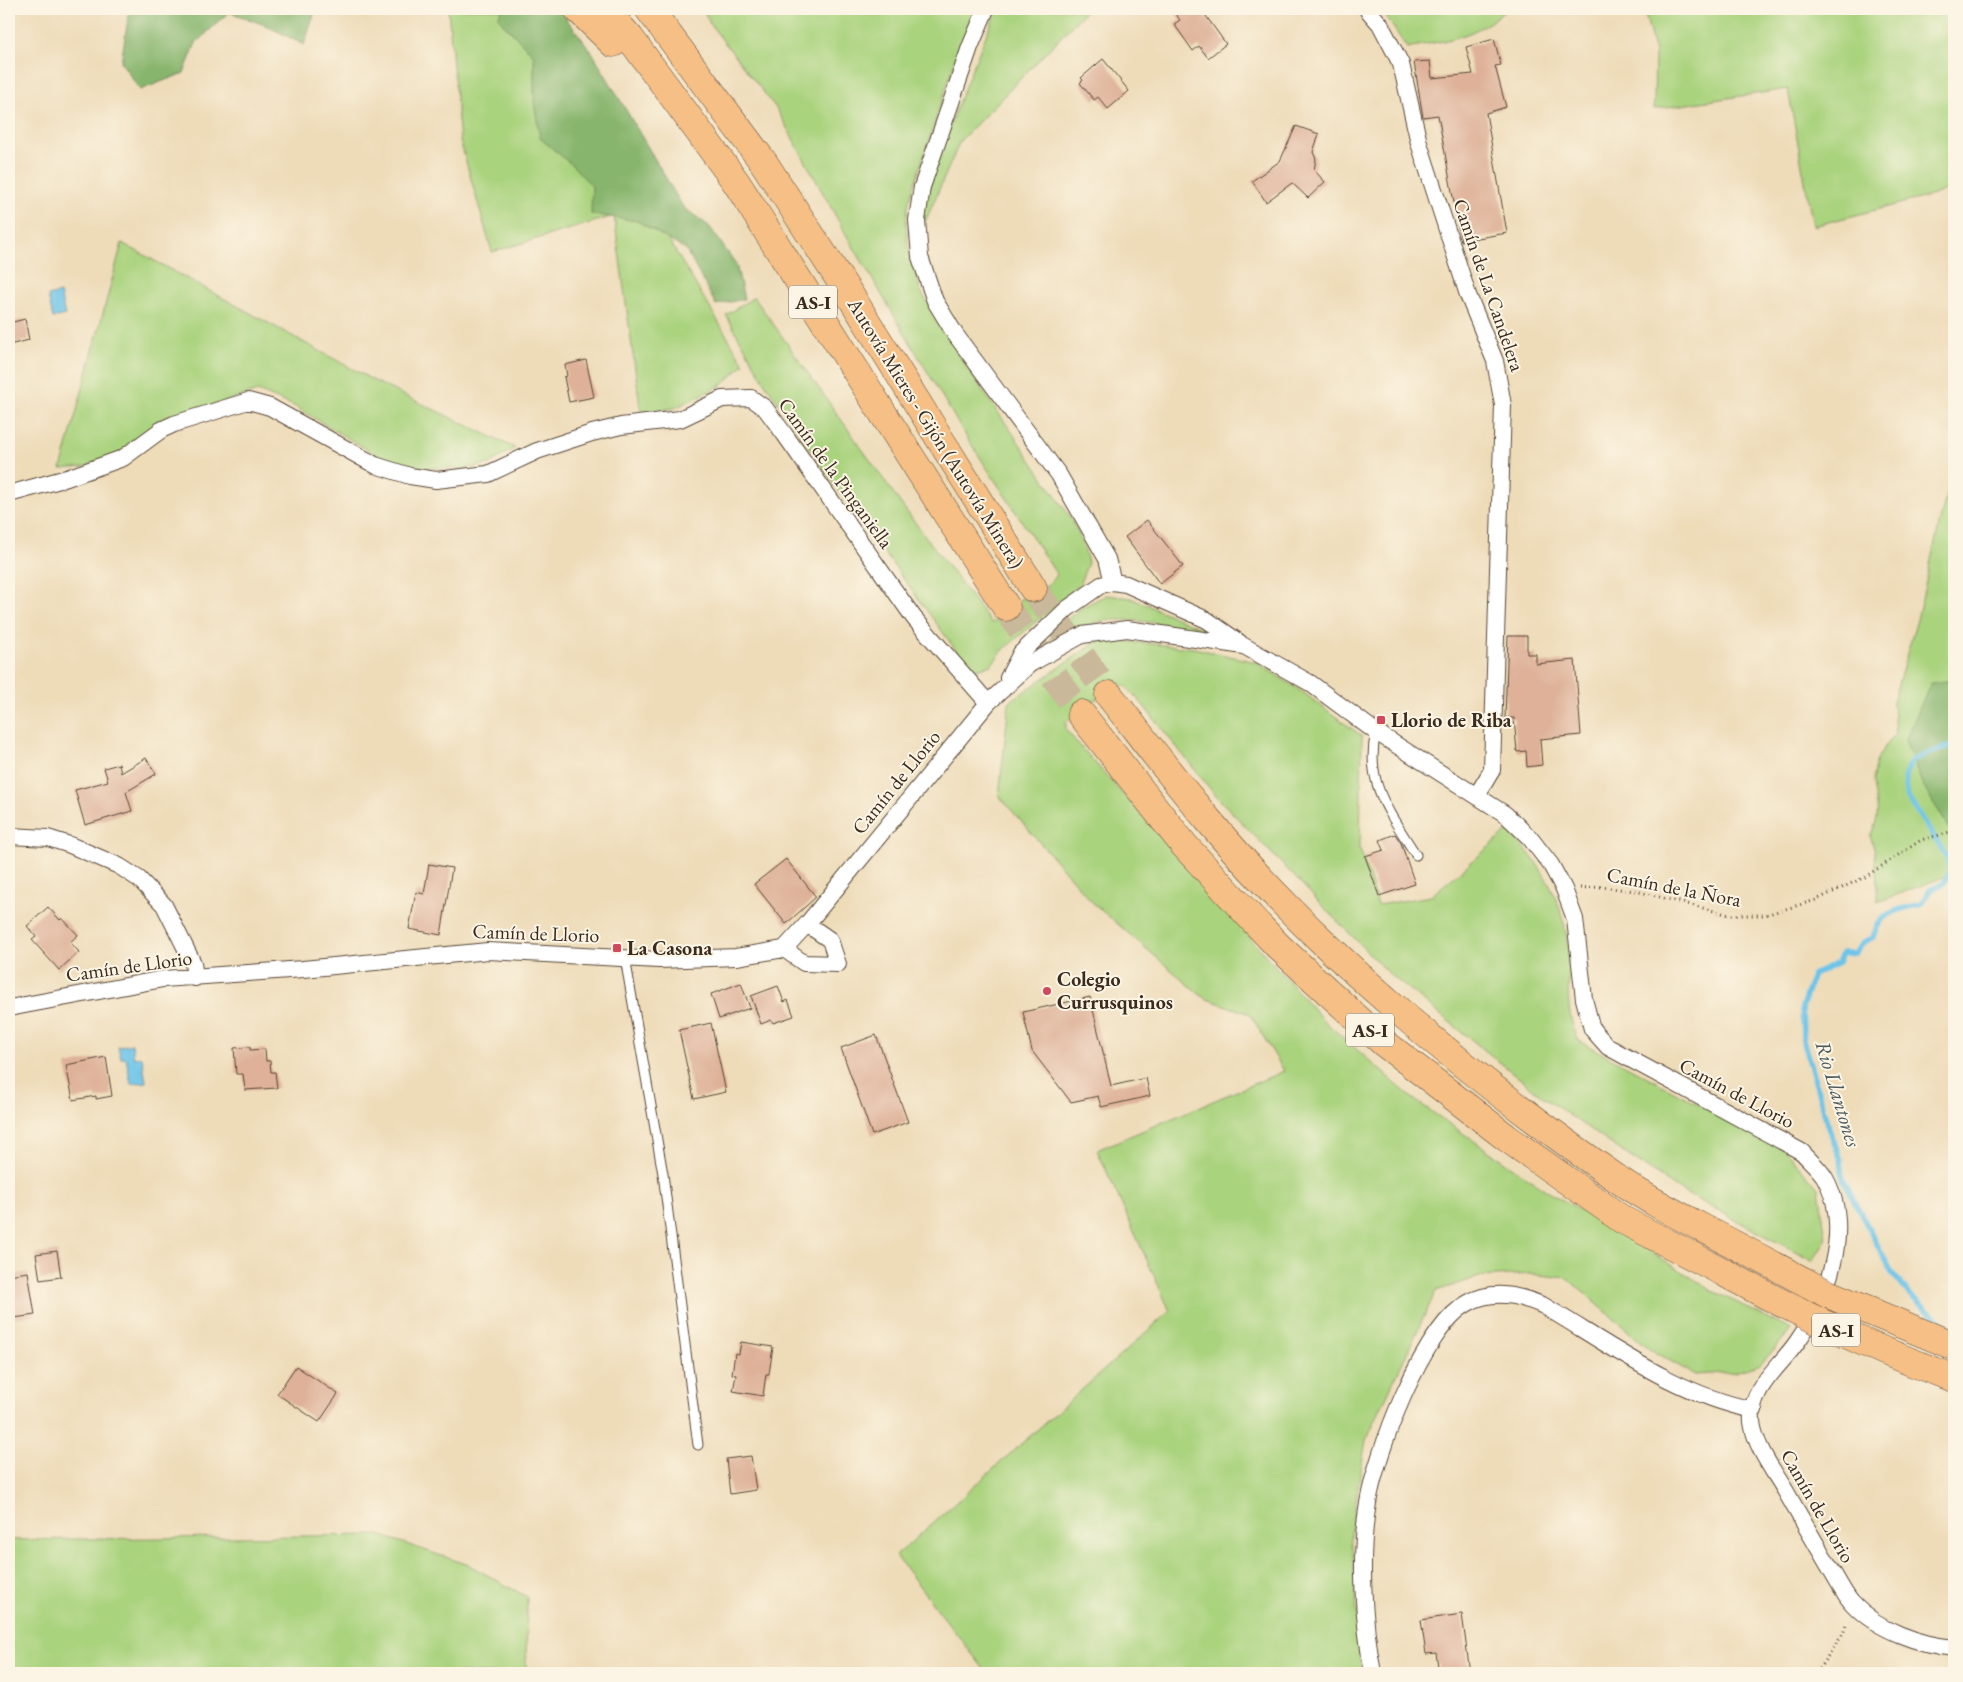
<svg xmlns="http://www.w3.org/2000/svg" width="1963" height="1682" viewBox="0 0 1963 1682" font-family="'EB Garamond',serif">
  <rect width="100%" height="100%" fill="#fcf5e5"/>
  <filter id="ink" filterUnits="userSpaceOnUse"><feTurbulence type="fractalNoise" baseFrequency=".02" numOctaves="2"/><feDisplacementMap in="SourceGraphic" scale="10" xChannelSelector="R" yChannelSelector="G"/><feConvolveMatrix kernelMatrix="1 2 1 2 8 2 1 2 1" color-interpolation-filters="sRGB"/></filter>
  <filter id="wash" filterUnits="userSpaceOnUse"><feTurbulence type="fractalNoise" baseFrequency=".0096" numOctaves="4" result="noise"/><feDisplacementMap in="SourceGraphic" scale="20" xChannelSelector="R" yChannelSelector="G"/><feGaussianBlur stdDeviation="1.12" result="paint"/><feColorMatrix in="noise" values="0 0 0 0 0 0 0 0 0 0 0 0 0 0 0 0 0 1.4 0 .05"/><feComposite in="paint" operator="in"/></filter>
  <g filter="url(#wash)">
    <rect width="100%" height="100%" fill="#eedcb9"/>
    <path fill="#aad37e" stroke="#727e4e" d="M448,9H505L607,139L744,364L722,385L675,408L641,413L614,216L492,252L460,141Z
      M703,9H977L959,49L909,201L906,223L908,246L920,290L966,366L1071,518L1083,543L1088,563L1079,585L1004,649L991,665L976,669L958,653L836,487L768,388L726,315L754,297L904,508L991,623L1007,616L1020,599L1035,597L1057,575L962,430L844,231L776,108L710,24Z
      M997,9H1088L960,141L923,227C923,200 933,174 941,149C958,101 978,55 997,9Z
      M1381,9H1507C1474,38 1448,40 1407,48Z
      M1644,9H1954V186L1934,195L1813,226L1788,89L1654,109L1655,53Z
      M122,243L380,384L515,448L489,464L464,469L425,468L386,461L294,406L258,391L184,414L122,453L85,467L61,469Z
      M1954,461V873L1878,902L1875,851L1870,836C1884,809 1874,805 1873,779C1873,761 1884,746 1895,734L1893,701L1917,620Z
      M1107,595L1131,598L1209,632C1178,629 1135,616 1105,621C1085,624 1068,632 1050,640C1067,616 1080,607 1107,595Z
      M1101,639L1194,648L1256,662L1301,691L1362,736L1360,849L1378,905L1431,896L1508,831C1546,866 1568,911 1569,963C1569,994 1565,1012 1579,1041L1785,1150L1819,1189L1826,1240L1813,1261L1683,1192L1614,1146L1543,1097L1386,971L1216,796L1138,699L1125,686L1115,685L1066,722V730L1323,1020L1412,1098L1539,1186L1661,1258L1708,1288L1791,1330L1761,1364L1735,1372L1695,1375L1649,1349L1567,1278L1531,1274L1479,1277L1436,1291L1366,1440L1351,1530L1360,1651L1364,1673H987L896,1556L1170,1311L1097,1150L1284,1071L1250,1014L1204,998L1093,903L999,796L1009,702Z
      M379,1535L469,1565L527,1597L526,1673H9V1540Z"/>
    <path fill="#87b56d" stroke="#617046" d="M136,9H311L314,15L304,45L265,25L229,12L196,43L184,73L140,90L121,62L129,13Z
      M502,9H559L592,52L683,207L709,226L736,264L744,299L716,305L686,250L637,221L591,214L592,186L572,165L540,138L534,102V56L498,18Z
      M1954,680V836L1923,786L1905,740L1931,683Z"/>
    <path fill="#6cc4e9" stroke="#547784" d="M60,293L65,315L53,318L48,296Z
      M132,1044L134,1058L142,1057L146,1082L131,1084L126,1058H121L118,1047Z"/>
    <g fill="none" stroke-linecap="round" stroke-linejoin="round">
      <path stroke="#6cc4e9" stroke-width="5.5" d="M1954,744L1912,760L1905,776L1908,798L1947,857L1950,872L1944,883L1930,890L1922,904C1898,910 1881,910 1873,937L1864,942L1855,953H1842L1838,963L1813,975L1802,1007L1803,1040L1829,1129L1841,1160L1843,1179L1892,1273L1910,1295L1936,1318L1954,1330
        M1954,1505L1951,1522L1954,1534"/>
    </g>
    <g id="blocks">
      <path fill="#deb198" d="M1172,9H1201L1226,44L1208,58L1199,46L1193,51L1174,24L1180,20Z
        M1494,39L1501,65L1495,66L1506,107L1486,113L1507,233L1461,241L1438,115L1423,117L1414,62L1430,61L1432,78L1473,74L1466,47Z
        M1103,59L1129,91L1108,109L1098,97L1094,100L1080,83L1083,80L1081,78Z
        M1296,126L1319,134L1313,152L1316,159L1314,170L1325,182L1308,198L1292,183L1266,202L1252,181L1280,161Z
        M25,319L29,340L9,345V323Z
        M586,360L594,397L569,402L564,377L567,376L565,365Z
        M1147,520L1183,566L1160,584L1125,537Z
        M1508,636H1527V654H1536V664L1575,660L1581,735L1540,739L1542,765L1527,767L1526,751L1517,752L1514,718H1505Z
        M146,758L156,774L126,792L132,811L85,825L75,790L108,781L104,768L119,764L121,773Z
        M1395,834L1401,843L1415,884L1379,896L1365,856L1384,850L1380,840Z
        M786,859L816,897L786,924L754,884Z
        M429,864L452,868L441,935L409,929L416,892L424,894Z
        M48,907L60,920L62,918L78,935L70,942L79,952L59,970L32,940L36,937L27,926Z
        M741,983L750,1008L719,1019L711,994Z
        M778,986L784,1002L788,1000L794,1016L773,1023L771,1020L761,1024L751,996Z
        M1090,997L1111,1086L1146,1078L1150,1096L1101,1107L1098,1096L1071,1102L1032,1051L1023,1012Z
        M711,1023L726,1092L694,1099L679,1030Z
        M876,1035L908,1122L872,1135L841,1048Z
        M250,1047V1050L265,1049L266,1061H270L271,1072H275L277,1088L245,1090L243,1074H236L234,1048Z
        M106,1057L112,1096L96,1099V1096L73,1100L66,1065Z
        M57,1251L61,1277L40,1280L36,1254Z
        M28,1272L35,1315L14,1318V1315L9,1316V1275Z
        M741,1342L773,1347L769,1374H766L763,1396L733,1391L736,1375L732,1374L735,1353L739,1354Z
        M296,1366L338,1394L319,1422L277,1394Z
        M751,1456L756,1490L730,1494L726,1459Z
        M1462,1614L1470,1673H1439L1436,1653L1426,1654L1421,1620Z"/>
    </g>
  </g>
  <g filter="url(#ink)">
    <use href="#blocks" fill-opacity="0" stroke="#564535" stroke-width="1"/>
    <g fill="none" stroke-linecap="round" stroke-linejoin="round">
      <path stroke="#cab89a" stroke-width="28" stroke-dasharray="28 14" stroke-linecap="butt" d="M1033,588L1109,695
        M1006,607L1081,714"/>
      <defs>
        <path id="service" d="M1376,732C1364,783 1390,813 1416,855
          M625,958L663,1174L698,1445"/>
        <path id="minor" d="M986,9L970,47L922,187L917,220L920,257L935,301L955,334L1059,475L1107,559L1113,582
          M1367,9L1380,24L1401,64L1419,143L1468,295L1495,361L1503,405L1492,770L1477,795
          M9,494L67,478L123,458L161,430L174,424L248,401L270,407L375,465L410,476L436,480L488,474L537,451L592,433L621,426L680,419L722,399L751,398L765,408L785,435L914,618L988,703
          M1008,678L1021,653L1067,609L1101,585L1113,582L1126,584L1207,620L1240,643
          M9,836L48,838L70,845L119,866L139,879L164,905L193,963L195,978
          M784,949L804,963L838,964L830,940L807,924
          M9,1008L163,979L303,969L488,951L659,960L736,957L784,949L807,924L988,703L1030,664L1082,635L1127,629L1244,646L1310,683L1376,732L1505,814L1530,838L1551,865L1564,889L1575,919L1584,999L1592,1029L1608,1047L1802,1152C1809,1160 1820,1169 1825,1178C1853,1228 1828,1298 1797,1342C1780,1367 1749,1388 1752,1422C1755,1446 1773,1470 1785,1490C1803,1522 1822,1554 1840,1585C1844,1592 1848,1599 1853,1604C1877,1630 1921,1645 1954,1648
          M1373,1673C1363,1621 1359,1556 1368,1503C1376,1454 1423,1327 1468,1303C1493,1289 1519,1295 1544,1306C1610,1345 1677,1395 1754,1410"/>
        <path id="motorway" d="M578,9L613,43
          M604,9L630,38L736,182L1006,607
          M649,9L764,163L853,300L1033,588
          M1109,695C1142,737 1174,780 1209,821C1322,956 1474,1080 1619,1180C1655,1205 1698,1225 1737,1246
          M1081,714L1184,845L1244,910L1278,946L1384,1043L1507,1138L1623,1220L1723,1272"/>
      </defs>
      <use href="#service" stroke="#564535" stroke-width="11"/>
      <use href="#minor" stroke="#564535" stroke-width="18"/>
      <use href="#motorway" stroke="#564535" stroke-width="29"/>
      <path stroke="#564535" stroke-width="3" stroke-dasharray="1 4" stroke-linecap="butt" d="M1580,888L1602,887L1636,891L1730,915H1765L1816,900L1865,877L1921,840L1954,831
        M1816,1673L1843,1634L1847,1622"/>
      <use href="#service" stroke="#fff" stroke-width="9"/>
      <use href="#minor" stroke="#fff" stroke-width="16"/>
      <use href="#motorway" stroke="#f5bf86" stroke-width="28"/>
      <defs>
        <path id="motorway-bridge" d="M1737,1246L1828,1294L1954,1346
          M1723,1272C1798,1313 1873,1350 1954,1378"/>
      </defs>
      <use href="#motorway-bridge" stroke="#564535" stroke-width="29" stroke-linecap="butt"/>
      <use href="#motorway-bridge" stroke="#f5bf86" stroke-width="28"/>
    </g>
  </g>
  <g fill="#d1495b" stroke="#fcf5e5" stroke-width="2">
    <rect x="1376" y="715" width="10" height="10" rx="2.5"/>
    <rect x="612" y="943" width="10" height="10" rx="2.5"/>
    <circle cx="1047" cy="991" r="5"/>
  </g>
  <g text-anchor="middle" stroke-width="4" stroke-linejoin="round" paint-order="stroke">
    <g fill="#fcf5e5" stroke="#75675a" stroke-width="1">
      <rect x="789" y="285.5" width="48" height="33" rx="4"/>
      <rect x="1346" y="1013.5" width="48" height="33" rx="4"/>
      <rect x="1812" y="1313.5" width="48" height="33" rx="4"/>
    </g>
    <g font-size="19" font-weight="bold" fill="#3b2a1e">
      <text x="813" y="309">AS-I</text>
      <text x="1370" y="1037">AS-I</text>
      <text x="1836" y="1337">AS-I</text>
    </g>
    <g font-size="20" fill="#3b2a1e" stroke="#fcf5e5">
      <text transform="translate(1489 285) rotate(71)" y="7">Camín de La Candelera</text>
      <text transform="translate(936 433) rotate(58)" y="7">Autovía Mieres - Gijón (Autovía Minera)</text>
      <text transform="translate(836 473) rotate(54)" y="7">Camín de la Pinganiella</text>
      <text transform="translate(896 782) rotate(-51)" y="7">Camín de Llorio</text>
      <text transform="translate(1674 887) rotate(11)" y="7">Camín de la Ñora</text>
      <text transform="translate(536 933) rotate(2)" y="7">Camín de Llorio</text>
      <text transform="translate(129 966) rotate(-8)" y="7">Camín de Llorio</text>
      <text transform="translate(1737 1093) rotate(28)" y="7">Camín de Llorio</text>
      <text transform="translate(1818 1506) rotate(60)" y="7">Camín de Llorio</text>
    </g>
    <g font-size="20" font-weight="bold" fill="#3b2a1e" stroke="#fcf5e5" text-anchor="start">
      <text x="1391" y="727">Llorio de Riba</text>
      <text x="627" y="955">La Casona</text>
      <text x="1057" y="986">Colegio<tspan x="1057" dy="23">Currusquinos</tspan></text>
    </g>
    <g font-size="21" font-style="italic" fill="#4a585b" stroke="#fcf5e5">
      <text transform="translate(1838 1094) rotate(73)" y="7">Rio Llantones</text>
    </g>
  </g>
  <rect width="1963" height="1682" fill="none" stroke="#fcf5e5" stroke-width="30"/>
</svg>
